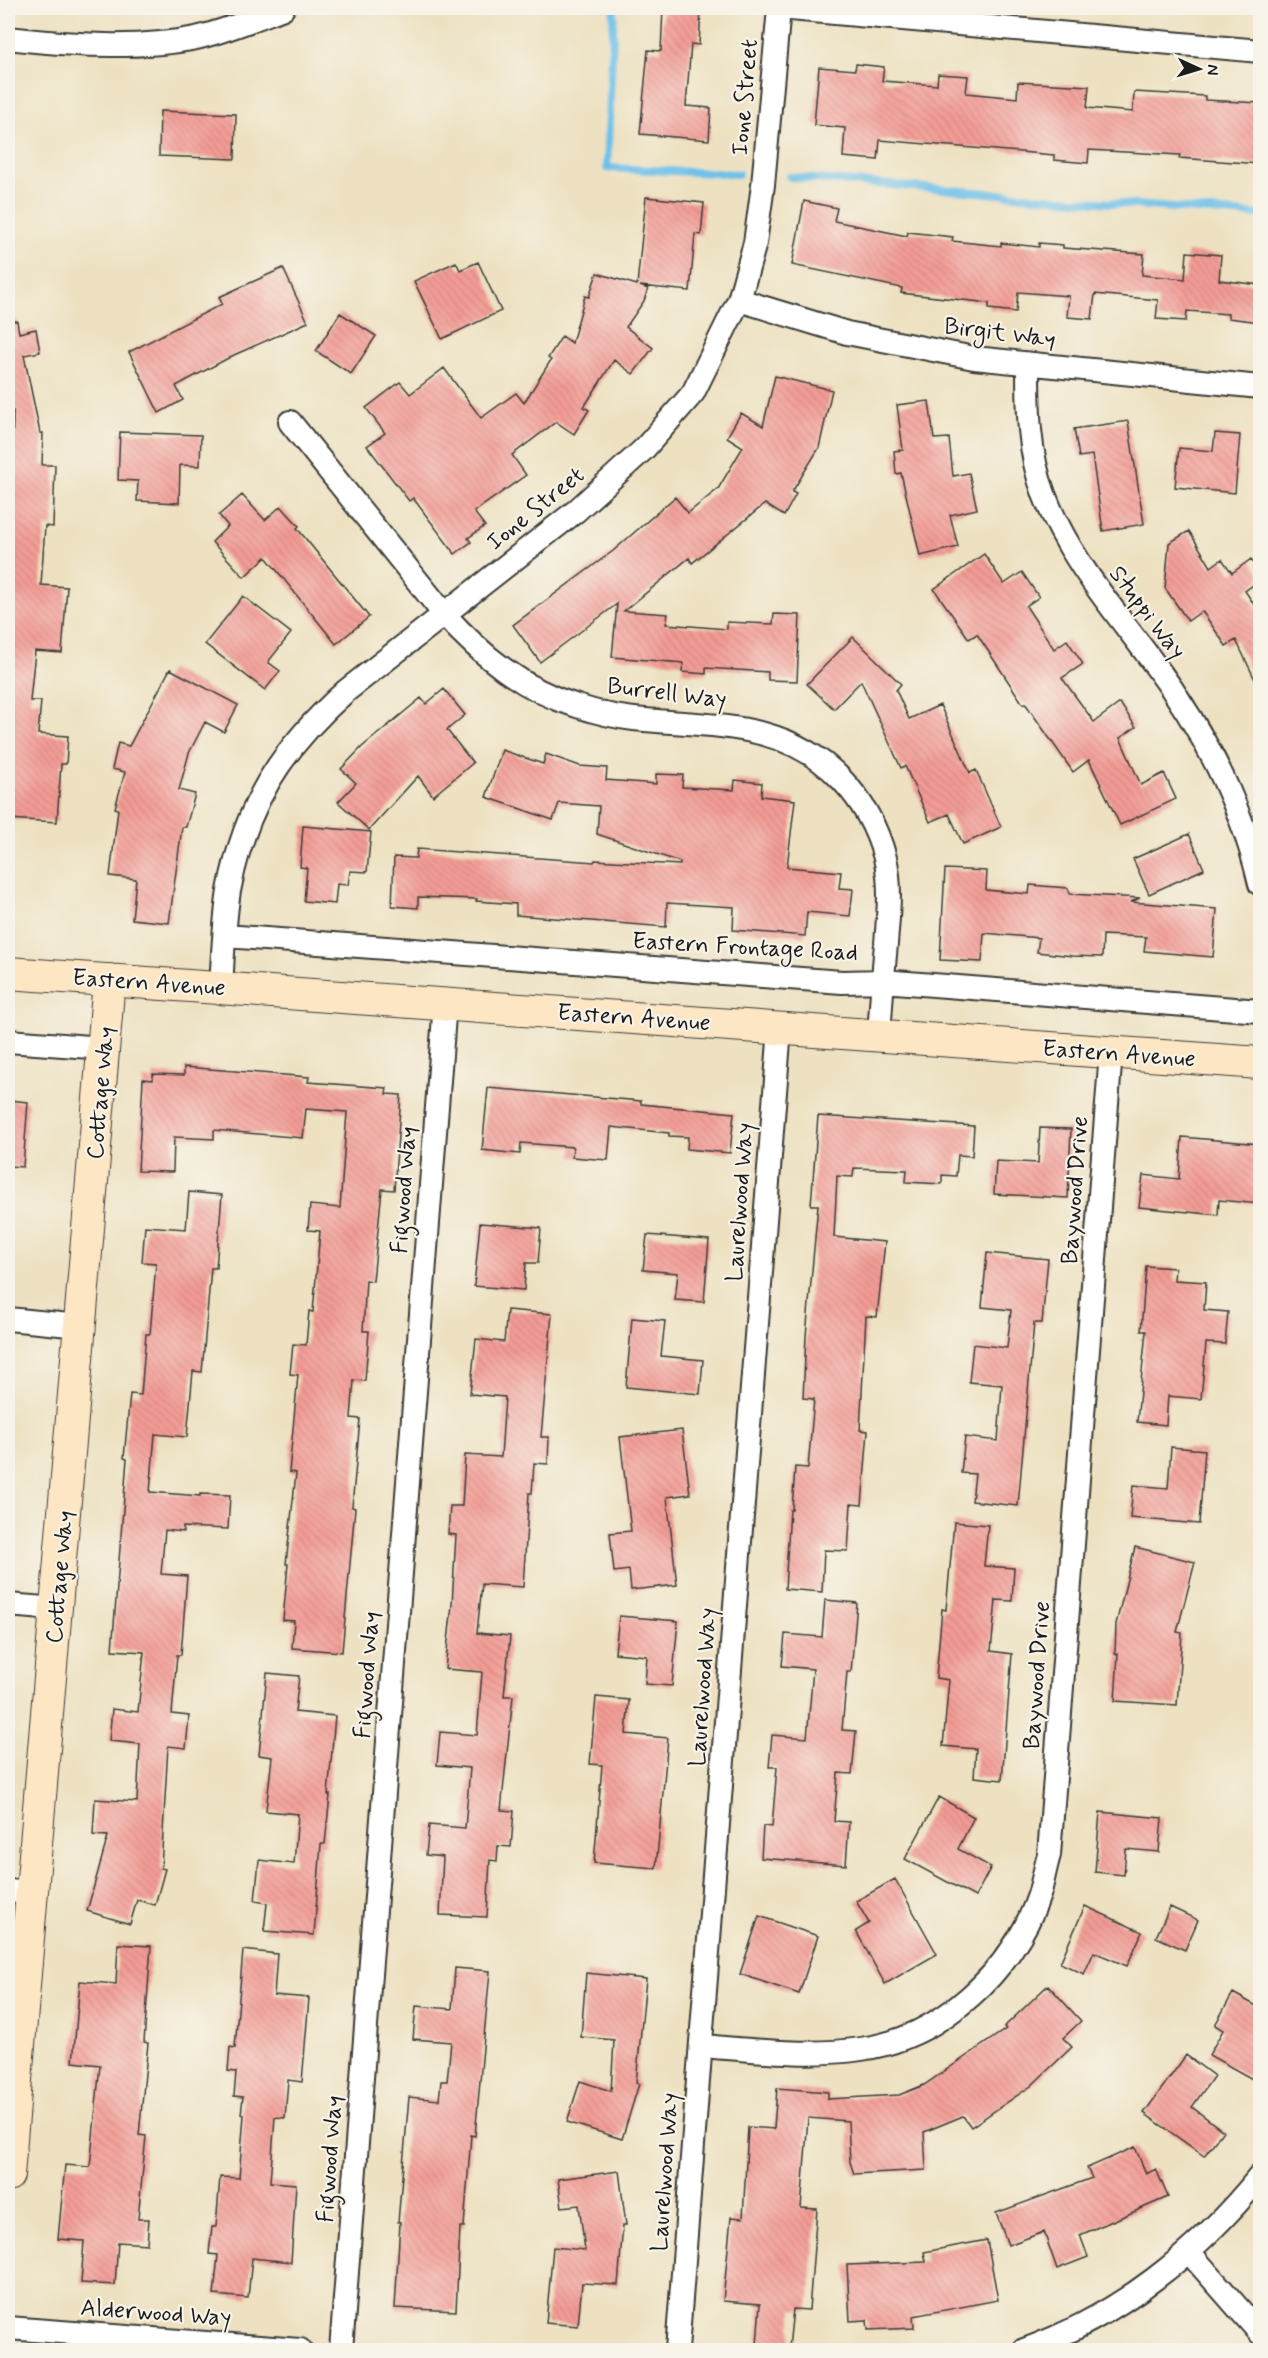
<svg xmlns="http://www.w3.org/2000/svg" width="1268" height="2358" viewBox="0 0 1268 2358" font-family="Mynerve,sans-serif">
  <defs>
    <pattern id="building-back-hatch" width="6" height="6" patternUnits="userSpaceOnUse" patternTransform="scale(1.5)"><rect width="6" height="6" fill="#f39b95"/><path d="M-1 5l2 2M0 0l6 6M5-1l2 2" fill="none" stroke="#d08580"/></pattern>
  </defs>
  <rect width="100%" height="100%" fill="#f7f3e8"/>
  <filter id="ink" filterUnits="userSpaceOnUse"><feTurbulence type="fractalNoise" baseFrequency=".0167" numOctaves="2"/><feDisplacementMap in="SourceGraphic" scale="12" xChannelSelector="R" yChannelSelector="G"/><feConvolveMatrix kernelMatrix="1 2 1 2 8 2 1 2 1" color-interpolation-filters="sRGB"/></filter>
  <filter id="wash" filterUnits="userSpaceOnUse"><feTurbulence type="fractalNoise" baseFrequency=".008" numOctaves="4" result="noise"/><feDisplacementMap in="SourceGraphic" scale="24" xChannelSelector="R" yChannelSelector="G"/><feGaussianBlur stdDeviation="1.35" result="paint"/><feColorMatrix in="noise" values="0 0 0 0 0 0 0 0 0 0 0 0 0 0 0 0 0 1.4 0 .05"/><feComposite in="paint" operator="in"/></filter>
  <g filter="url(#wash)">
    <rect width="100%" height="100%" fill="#ede1c1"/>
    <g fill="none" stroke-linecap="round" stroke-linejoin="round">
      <path stroke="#6dc1e9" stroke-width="8" d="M614,8L607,168L738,174
        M790,177L1260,215"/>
    </g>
    <g id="blocks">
      <path fill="url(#building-back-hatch)" d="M663,8H701L699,45L691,44L686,106L711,108L709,140L640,134L648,50L661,51Z
        M856,64L884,67L882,81L937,85L938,74L968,76L966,93L1017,98L1018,82L1089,86L1087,108L1133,112L1134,92L1205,96V100L1260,103V164L1179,158L1180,155L1089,150L1088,163L1054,160V155L880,140L878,160L843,157L845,128L814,125L819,67L855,70Z
        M160,111L236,114L235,159L159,156Z
        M646,197L704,203L701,235L695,234L690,291L640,286L648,289L644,301L626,327L653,348L633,374L614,360L584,407L589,410L574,434L556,422L512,455L526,475L474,512L485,526L468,538L471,542L455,554L413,498L409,501L367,446L385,433L366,408L400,382L410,394L444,368L481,418L516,393L524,403L551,360L548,358L562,336L572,343L585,296L589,297L597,273L637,285Z
        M804,201L837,208L834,221L907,236L908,232L953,237L952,241L1001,246V243L1039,247V243L1063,245V248L1144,254L1142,275L1185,279L1187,252L1221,255L1219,280L1260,285V322L1228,318V314L1187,311L1186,321L1156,319L1158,300L1095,294L1092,319L1067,317L1069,296L1018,292L1016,312L989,309V303L901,293L902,288L792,265Z
        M456,262L460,270L478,262L501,311L442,339L414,281Z
        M283,268L308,322L234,355L176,386L183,400L159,413L129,352L222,304L219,297Z
        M340,313L376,336L351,374L316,351Z
        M8,321H17L19,333L36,329L40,352L24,355L40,433H43L42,465H55L53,527L45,526L41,585L67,587L62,653L35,651L30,701H41L38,734L68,736L66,764H61L57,822L8,819V491H11L13,411L8,413Z
        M775,376L832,390L819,448L792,492L796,494L784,516L765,504L692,563L689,558L624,611L668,614L666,624L727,629V622L773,624L774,614L800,615L797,681L768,680V672L706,668V674L682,672L683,663L612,657L617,604L540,662L513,625L613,551L675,497L688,513L718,489L743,447L727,437L741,413L763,426Z
        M929,401L934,439L949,438L953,476L969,473L977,509L950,515L958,547L920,556L901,473L896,474L894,451L903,450L897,405Z
        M1128,421L1144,524L1103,531L1092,455L1079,457L1074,429Z
        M120,432L201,435L200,466L180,465L179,503L137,501L138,481L118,480Z
        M1215,433L1240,435L1235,493L1175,487L1179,448L1213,451Z
        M242,495L265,520L281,506L299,526L297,528L369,617L336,644L266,557L244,577L212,542L228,526L219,515Z
        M1189,531L1211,567L1222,559L1232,573L1251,559L1260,573V580L1245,591L1260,613V690L1236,640L1226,646L1202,611L1188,621L1165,588L1169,543Z
        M984,554L1004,584L1022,572L1039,597L1026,606L1054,649L1067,640L1083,664L1062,678L1094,722L1120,703L1136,727L1120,738L1141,785L1164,773L1176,799L1120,825L1089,760L1073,772L1025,703L1023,704L977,634L969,639L934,589Z
        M243,596L291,633L268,662L280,671L265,690L205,644Z
        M853,637L901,684L896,690L909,719L940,705L970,773L976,770L1001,827L963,844L949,814L930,822L905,766L901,768L861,681L834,709L807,684Z
        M170,669L238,705L224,732L205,722L189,753L179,790L195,794L186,827H182L169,923L132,919L136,879L110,876L118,809L115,808L125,772L112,769L118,743L129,746Z
        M444,689L465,715L447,730L473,763L433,796L418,776L369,830L338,802L356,783L341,769L362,747L421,698L426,704Z
        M502,750L543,764L546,754L580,766L607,768L606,780L656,784V774L683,775L682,787L734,790L735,780L762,783L761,796L795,800L787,867L841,872L839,888L853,889L850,916L807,912L805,936L733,930L734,907L667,903L666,927L516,915V904L476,901L477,899L418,897V908L392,906L394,857L416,858L417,849L594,862L595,860L680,865V862L597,834L599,806L559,803L553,820L486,797Z
        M303,826L371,832L367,872L350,871L348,885L337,884L335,904L304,901L307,868L300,867Z
        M1189,834L1204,869L1149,894L1133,859Z
        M945,869L987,871L986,890L1029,894L1030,885L1068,888L1070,894L1140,898L1131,902L1217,909L1213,957L1144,951L1146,937L1103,935L1102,957L1073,956L1037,952L1039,938L984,933L982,962L940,960Z
        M184,1067L309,1077L308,1082L387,1088L386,1094L401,1095L394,1190L382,1189L373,1281L366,1280L363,1331H369L365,1381L354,1380L351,1418L360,1419L352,1507L355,1508L342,1652L292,1648L294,1621L283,1620L288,1564H286L296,1473L289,1472L298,1375L290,1374L293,1344L306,1345L309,1311L313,1312L320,1231L308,1230L310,1205L340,1208L347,1112L306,1109L303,1138L214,1130V1139L174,1137L173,1172L138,1171L143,1079L153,1080V1074L184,1075Z
        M488,1088L641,1101V1104L734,1113L730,1153L687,1149L688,1137L669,1136V1133L611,1127L608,1160L572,1157L573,1147L521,1143L520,1154L482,1150Z
        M8,1100L28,1102L23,1167L8,1166Z
        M818,1116L974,1126L972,1156L958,1155L956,1176L942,1175V1184L906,1182L907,1170L854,1168L853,1177L837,1176L834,1237L885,1242L877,1317L866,1316L860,1430L868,1431L862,1505L851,1504L848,1551L824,1550L822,1592L785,1589L790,1510H792L795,1467L808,1468L814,1399L803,1398L806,1336L818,1205H811Z
        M1040,1128L1071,1129L1068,1198L994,1194L996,1161L1038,1163Z
        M1182,1137L1260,1144V1204L1219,1200L1218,1215L1139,1207L1143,1175L1179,1179Z
        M189,1192L222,1195L216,1268H211L202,1372L193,1371L187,1437L155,1434L150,1492L200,1496V1494L230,1495L228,1529L183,1527V1532L165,1530L161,1574L187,1576L181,1655H177L172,1714L189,1716L186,1748L168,1746L161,1868L165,1869L155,1905L137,1900L130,1924L87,1911L108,1836L93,1835L95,1799L137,1802L140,1744L109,1741L112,1709L138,1712L144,1652L112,1650L127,1459L124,1458L130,1394L141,1395L146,1334H150L156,1263L142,1262L145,1226L186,1229Z
        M480,1223L541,1228L538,1263H526L524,1290L474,1286Z
        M647,1235L709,1240L704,1302L675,1300L678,1273L643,1270Z
        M987,1253L1048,1259L1042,1323H1034L1018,1506L972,1501L975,1474L961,1473L965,1437L998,1441L1002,1385L969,1382L973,1344L1007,1348L1011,1310L982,1307Z
        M1146,1266L1175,1268L1174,1280L1206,1282L1204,1310L1228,1312L1225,1344L1206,1343L1201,1399L1168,1396L1166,1425L1137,1422L1146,1331H1141Z
        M507,1310L552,1314L541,1437H549L548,1464L534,1463L532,1493H529L523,1587L482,1584L477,1633L510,1636L504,1696H513L501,1810L514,1811L511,1847L498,1846L497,1861L490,1860L487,1917L440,1915L443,1857L426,1855L429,1825L465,1828L470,1768L437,1765L440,1732L477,1735L482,1672L445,1669L452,1605L456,1535L448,1534L450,1506H462L465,1455L501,1457L505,1397L470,1394L476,1339L504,1342Z
        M632,1318L665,1321L661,1356L703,1360L700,1394L626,1387Z
        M682,1430L690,1494L667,1497L677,1585L631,1590L629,1570L614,1572L610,1533L631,1531L620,1437Z
        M1171,1447L1205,1450L1199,1524L1130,1518L1133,1485L1168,1488Z
        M954,1522L988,1525L984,1566L1014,1568L1012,1601L996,1600L991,1651L1012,1654L1002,1780L974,1777L976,1749L943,1746L949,1680L936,1678L942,1609L946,1610Z
        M1135,1547L1195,1562L1177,1632L1182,1633L1177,1705L1115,1701L1118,1654H1115L1116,1624Z
        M825,1600L857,1603L851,1672H847L842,1730L856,1731L852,1774L838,1773L834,1821L849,1822L846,1865L761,1858L763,1826L772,1827L777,1767H769L772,1735L807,1738L813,1669L782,1666L785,1634L822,1637Z
        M619,1616L678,1621L672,1686L645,1684L647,1656L615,1653Z
        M267,1673L299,1676L295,1712L335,1716L328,1795H330L325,1844H321L314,1935L264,1931L267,1903L255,1901L259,1860L294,1864L298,1814L266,1811L272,1757L259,1755Z
        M596,1697L629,1700L626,1734L668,1738L656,1868L594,1863L602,1765L590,1764Z
        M939,1797L974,1817L958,1849L991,1867L975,1897L905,1859Z
        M1100,1812L1162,1818L1159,1852L1126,1849L1124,1875L1095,1872Z
        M895,1879L937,1954L885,1984L856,1931L869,1923L856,1901Z
        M1085,1906L1142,1932L1127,1966L1094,1952L1084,1974L1060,1963Z
        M1170,1907L1198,1920L1185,1950L1156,1937Z
        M759,1916L818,1936L799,1994L740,1974Z
        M118,1944L151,1946L144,2042L148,2043L139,2135L146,2136L138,2219H149L147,2244L118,2242L115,2285L81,2283L84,2241L58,2239L65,2165L90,2167L100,2065L73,2062L80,1981L116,1984Z
        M243,1950L277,1954L274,1995L309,1998L302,2082L288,2080L285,2118L275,2117L270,2182L296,2184L291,2262L252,2258L248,2298L214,2295L218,2255L209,2254L212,2227H216L220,2177L239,2178L244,2115L241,2114L243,2097L234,2096L236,2072L228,2071L230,2047L235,2048Z
        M455,1968L490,1971L475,2136L471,2135L464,2227H460L456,2311L395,2308L400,2222H398L409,2097L439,2100L441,2081H447L451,2042L413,2039L416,2006L452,2009Z
        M586,1973L646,1979L636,2083L639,2084L622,2139L567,2122L580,2081L611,2091L614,2040L581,2037Z
        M1048,1985L1081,2021L1063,2038L1072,2047L1031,2086L971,2127L963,2116L924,2132L926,2170L854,2174L850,2162L848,2121L808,2118L801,2208L817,2209L809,2310L793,2309L789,2348L757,2345L760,2304L723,2301L731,2217L743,2218L748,2127L774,2129L777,2088L828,2092V2099L899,2095L924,2085L1006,2029L1004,2027Z
        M1233,1993L1260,2008V2069L1254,2080L1209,2055L1223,2030L1215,2025Z
        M1186,2055L1214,2076L1192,2107L1223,2131L1204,2156L1144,2113Z
        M1135,2147L1146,2174L1156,2169L1168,2197L1080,2235L1088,2257L1057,2269L1044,2232L1008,2245L996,2213L1092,2178L1087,2168Z
        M619,2171L626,2225H623L618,2285L582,2283L578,2326L546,2323L553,2247L585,2250L579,2205L562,2207L558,2179Z
        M987,2240L998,2300L913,2316L914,2328L868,2330L867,2320L850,2321L847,2265L926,2262L924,2252Z"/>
    </g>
  </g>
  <g filter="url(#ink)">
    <use href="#blocks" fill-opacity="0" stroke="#3b3a35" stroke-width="1.5"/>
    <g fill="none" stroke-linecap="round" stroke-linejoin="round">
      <defs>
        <path id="street" d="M779,8L1260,51
          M8,38C66,45 137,50 196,38C226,31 254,19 283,8
          M739,300L847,333L974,358L1260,387
          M1028,364C1028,408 1028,452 1044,494C1068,557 1112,607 1152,661C1202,728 1241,802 1260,884
          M290,422L444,614C481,655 523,690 577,706C595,712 615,717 634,719C709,727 785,719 842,780C863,802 877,828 885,858C892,887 888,916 886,944C883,975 881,1005 879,1035
          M225,936L842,982L883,981L1260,1011
          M221,987C223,956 224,922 229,891C245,805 281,749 346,691L576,511L644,449L693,393L739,300L755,243L763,185L779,8
          M8,1041L104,1048
          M8,1319L80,1326
          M8,1605L56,1609
          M8,1891L32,1893
          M701,2046C754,2050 808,2057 861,2049C941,2038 1013,1971 1039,1895C1043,1882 1045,1868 1049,1855L1111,1052
          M1189,2252L1260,2333
          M8,2328L300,2350
          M341,2350L445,1003
          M677,2350L780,1028
          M1024,2350C1117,2317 1198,2253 1260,2176"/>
        <path id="secondary" d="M8,973L1260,1063
          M8,2175L109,980"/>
      </defs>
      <use href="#street" stroke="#3b3a35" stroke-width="26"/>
      <use href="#secondary" stroke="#3b3a35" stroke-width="34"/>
      <use href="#street" stroke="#fff" stroke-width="22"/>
      <use href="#secondary" stroke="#fce6c4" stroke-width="32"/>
    </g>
  </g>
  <g text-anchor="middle" stroke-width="4.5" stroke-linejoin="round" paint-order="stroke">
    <g font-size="24" fill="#1c1c1c" stroke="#f7f3e8">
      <text transform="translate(744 97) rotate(-85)" y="8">Ione Street</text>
      <text transform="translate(1000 332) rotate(7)" y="8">Birgit Way</text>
      <text transform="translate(535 508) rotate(-39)" y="8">Ione Street</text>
      <text transform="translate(1148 612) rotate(53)" y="8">Stuppi Way</text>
      <text transform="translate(667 692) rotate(7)" y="8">Burrell Way</text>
      <text transform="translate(745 946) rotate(3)" y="8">Eastern Frontage Road</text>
      <text transform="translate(149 982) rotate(4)" y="8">Eastern Avenue</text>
      <text transform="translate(634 1017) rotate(4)" y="8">Eastern Avenue</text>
      <text transform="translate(1119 1053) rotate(4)" y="8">Eastern Avenue</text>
      <text transform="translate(100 1093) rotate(-85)" y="8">Cottage Way</text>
      <text transform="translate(403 1190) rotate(-86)" y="8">Figwood Way</text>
      <text transform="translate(1074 1190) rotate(-86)" y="8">Baywood Drive</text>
      <text transform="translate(739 1202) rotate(-86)" y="8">Laurelwood Way</text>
      <text transform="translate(59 1577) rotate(-85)" y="8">Cottage Way</text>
      <text transform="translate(366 1675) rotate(-86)" y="8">Figwood Way</text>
      <text transform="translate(1036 1675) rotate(-86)" y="8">Baywood Drive</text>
      <text transform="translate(702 1687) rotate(-86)" y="8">Laurelwood Way</text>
      <text transform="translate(329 2159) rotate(-86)" y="8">Figwood Way</text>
      <text transform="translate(664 2172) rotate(-86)" y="8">Laurelwood Way</text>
      <text transform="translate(156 2312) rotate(4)" y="8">Alderwood Way</text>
    </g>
  </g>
  <rect width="1268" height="2358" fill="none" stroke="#f7f3e8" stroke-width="30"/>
  <g transform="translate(1199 69) rotate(94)" stroke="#f7f3e8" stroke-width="4.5" paint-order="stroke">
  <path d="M0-4.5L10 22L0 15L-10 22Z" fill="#1c1c1c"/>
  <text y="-9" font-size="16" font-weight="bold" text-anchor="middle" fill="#1c1c1c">N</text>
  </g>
</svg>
